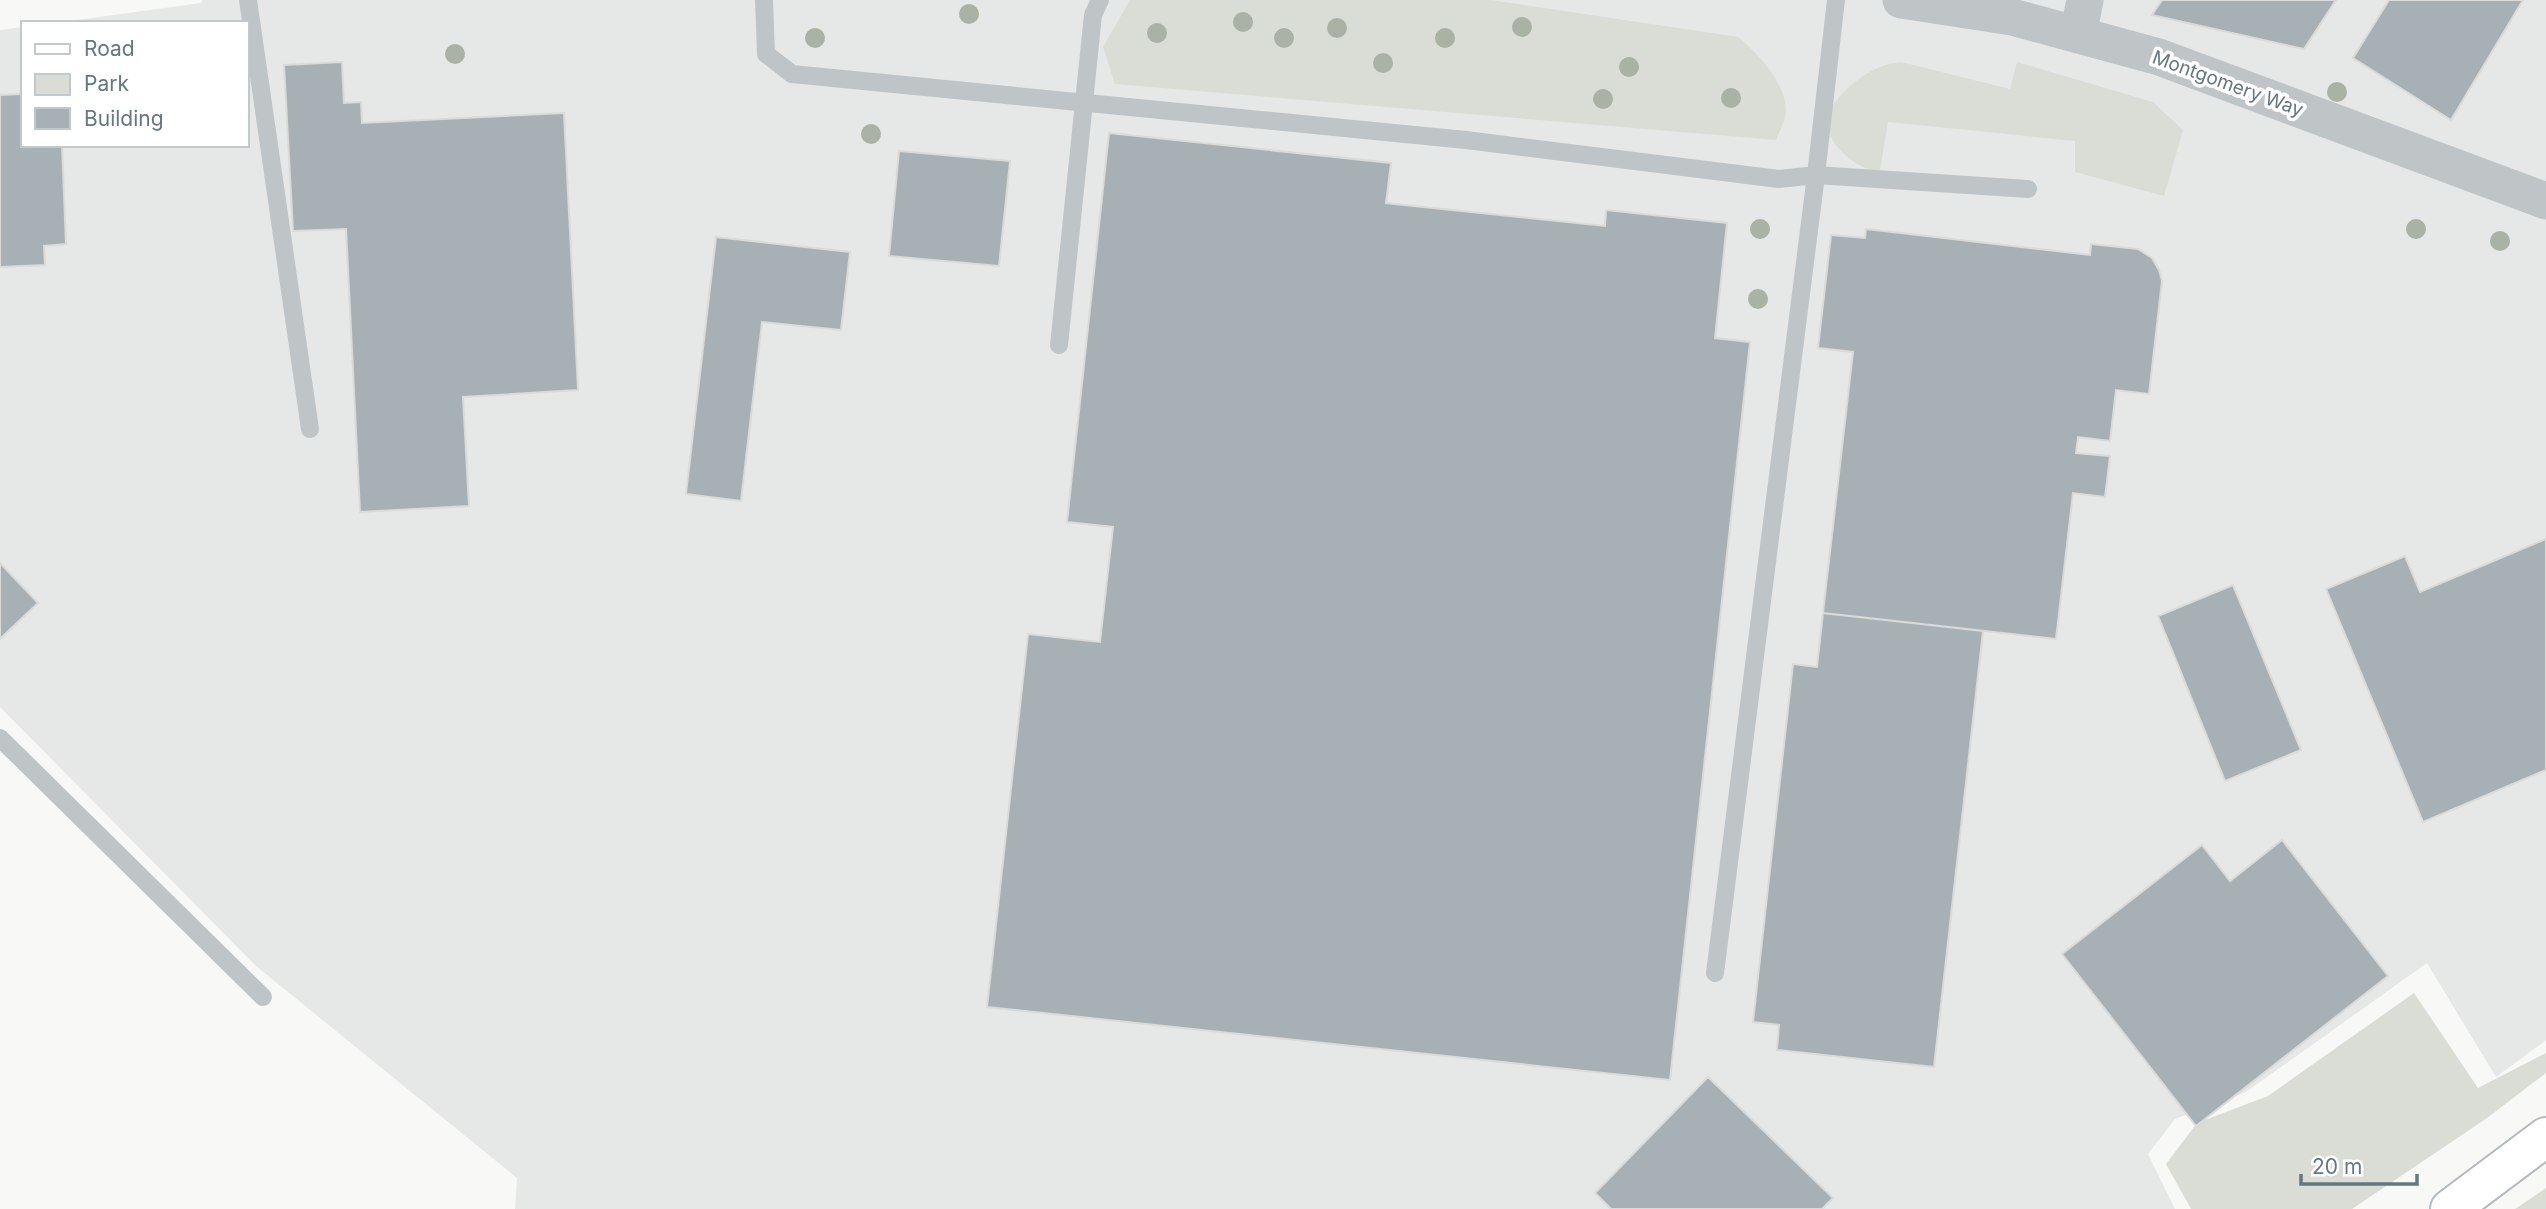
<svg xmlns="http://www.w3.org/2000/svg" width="2546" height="1209" viewBox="0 0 2546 1209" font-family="Inter,sans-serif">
  <rect width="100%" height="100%" fill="#f8f8f6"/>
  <path fill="#e6e8e7" d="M203,0H2546V1040L2496,1077L2427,963L2246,1092L2175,1119L2148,1154L2175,1209H515L517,1178L256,966L0,707V30L23,27V145H247V23H55L201,3Z"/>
  <path fill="#d9ddd5" d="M1130,0H1491L1738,37C1758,53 1784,81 1786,109C1787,118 1779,132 1776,140L1115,84L1103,47Z
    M1901,62L2010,89L2017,62L2153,102L2183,130L2164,196L2075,172V141L1888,122L1880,171C1865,170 1853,163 1842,152C1835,145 1828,135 1827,124C1826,102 1861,74 1880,67C1887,64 1894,63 1901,62Z
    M2414,993L2478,1088L2546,1053V1073L2487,1118L2352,1209H2191L2166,1164L2197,1123L2268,1096Z
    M2546,1188V1209H2515Z"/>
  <path fill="#a7b1b5" stroke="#dadad8" stroke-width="2" d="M2162,0H2336L2304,49L2152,15Z
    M2389,0H2523L2451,120L2353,58Z
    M342,62L344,103L361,102L362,123L564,113L578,390L463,397L469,506L360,512L346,229L293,231L284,65Z
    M23,94V145H62L66,244L44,246L45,265L0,267V95Z
    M1109,133L1391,163L1386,203L1605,226L1606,210L1727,223L1715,338L1750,342L1670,1080L987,1007L1028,634L1100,642L1113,527L1067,522Z
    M899,151L1010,161L999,266L889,256Z
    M1866,229L2090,255L2091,244L2138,249L2152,258L2159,270L2162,281L2149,394L2116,390L2110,441L2078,437L2076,453L2110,456L2105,497L2073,493L2056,639L1823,613L1853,352L1818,348L1831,235L1865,238Z
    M716,237L850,252L841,330L762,322L741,501L686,494Z
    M2546,539V770L2423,822L2326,589L2405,556L2420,592Z
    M0,563L38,603L0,639Z
    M2233,585L2301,750L2225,781L2158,616Z
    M1823,613L1983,631L1934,1067L1777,1050L1779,1025L1753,1022L1793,664L1817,667Z
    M2282,840L2388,976L2196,1126L2062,954L2202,845L2230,881Z
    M1708,1077L1833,1198L1822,1209H1611L1595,1193Z"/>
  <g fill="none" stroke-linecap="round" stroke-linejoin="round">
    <defs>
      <path id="primary" d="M2450,1209L2546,1137"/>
    </defs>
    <use href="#primary" stroke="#b3b9bc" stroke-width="42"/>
    <path stroke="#bfc5c7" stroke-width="18" d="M248,0L310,429
      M764,0L766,54L792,74L1466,140L1779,179L1816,175L1836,0
      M1059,345L1093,15L1100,0
      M0,738L263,997
      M1715,973L1816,175L2028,189"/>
    <path stroke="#bfc5c7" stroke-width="37" d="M1901,0L2012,17L2159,57L2546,201
      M2078,35L2085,0"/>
    <use href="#primary" stroke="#fff" stroke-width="38"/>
  </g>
  <g fill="#a9b2a5">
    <circle cx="969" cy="14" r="10"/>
    <circle cx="1243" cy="22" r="10"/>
    <circle cx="1522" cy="27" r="10"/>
    <circle cx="1337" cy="28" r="10"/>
    <circle cx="1157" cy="33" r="10"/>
    <circle cx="815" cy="38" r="10"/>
    <circle cx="1284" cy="38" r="10"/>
    <circle cx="1445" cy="38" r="10"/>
    <circle cx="455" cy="54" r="10"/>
    <circle cx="1383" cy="63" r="10"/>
    <circle cx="1629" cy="67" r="10"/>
    <circle cx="2337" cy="92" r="10"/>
    <circle cx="1731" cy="98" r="10"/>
    <circle cx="1603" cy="99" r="10"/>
    <circle cx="871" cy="134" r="10"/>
    <circle cx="1760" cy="229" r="10"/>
    <circle cx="2416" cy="229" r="10"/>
    <circle cx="2500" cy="241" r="10"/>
    <circle cx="1758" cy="299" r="10"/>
  </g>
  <g text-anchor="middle" stroke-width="7" stroke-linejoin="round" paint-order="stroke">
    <g font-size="19" fill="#65777f" stroke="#fff">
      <text transform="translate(2228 83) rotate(20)" y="7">Montgomery Way</text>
    </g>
  </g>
  <rect x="21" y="21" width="228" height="126" fill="#ffffff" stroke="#c1c9cc" stroke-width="2"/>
  <rect x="35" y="44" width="35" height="10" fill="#ffffff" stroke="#c1c9cc" stroke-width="2"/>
  <text x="84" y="56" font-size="21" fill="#65777f">Road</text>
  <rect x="35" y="74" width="35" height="21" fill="#d9ddd5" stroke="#c1c9cc" stroke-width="2"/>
  <text x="84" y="91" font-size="21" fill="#65777f">Park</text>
  <rect x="35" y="108" width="35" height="21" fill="#a7b1b5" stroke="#c1c9cc" stroke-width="2"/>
  <text x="84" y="126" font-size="21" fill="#65777f">Building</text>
  <path d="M2301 1174v10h116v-10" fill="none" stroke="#65777f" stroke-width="3.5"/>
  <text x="2312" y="1174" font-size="21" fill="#65777f" stroke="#ffffff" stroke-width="5" paint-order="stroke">20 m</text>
</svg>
